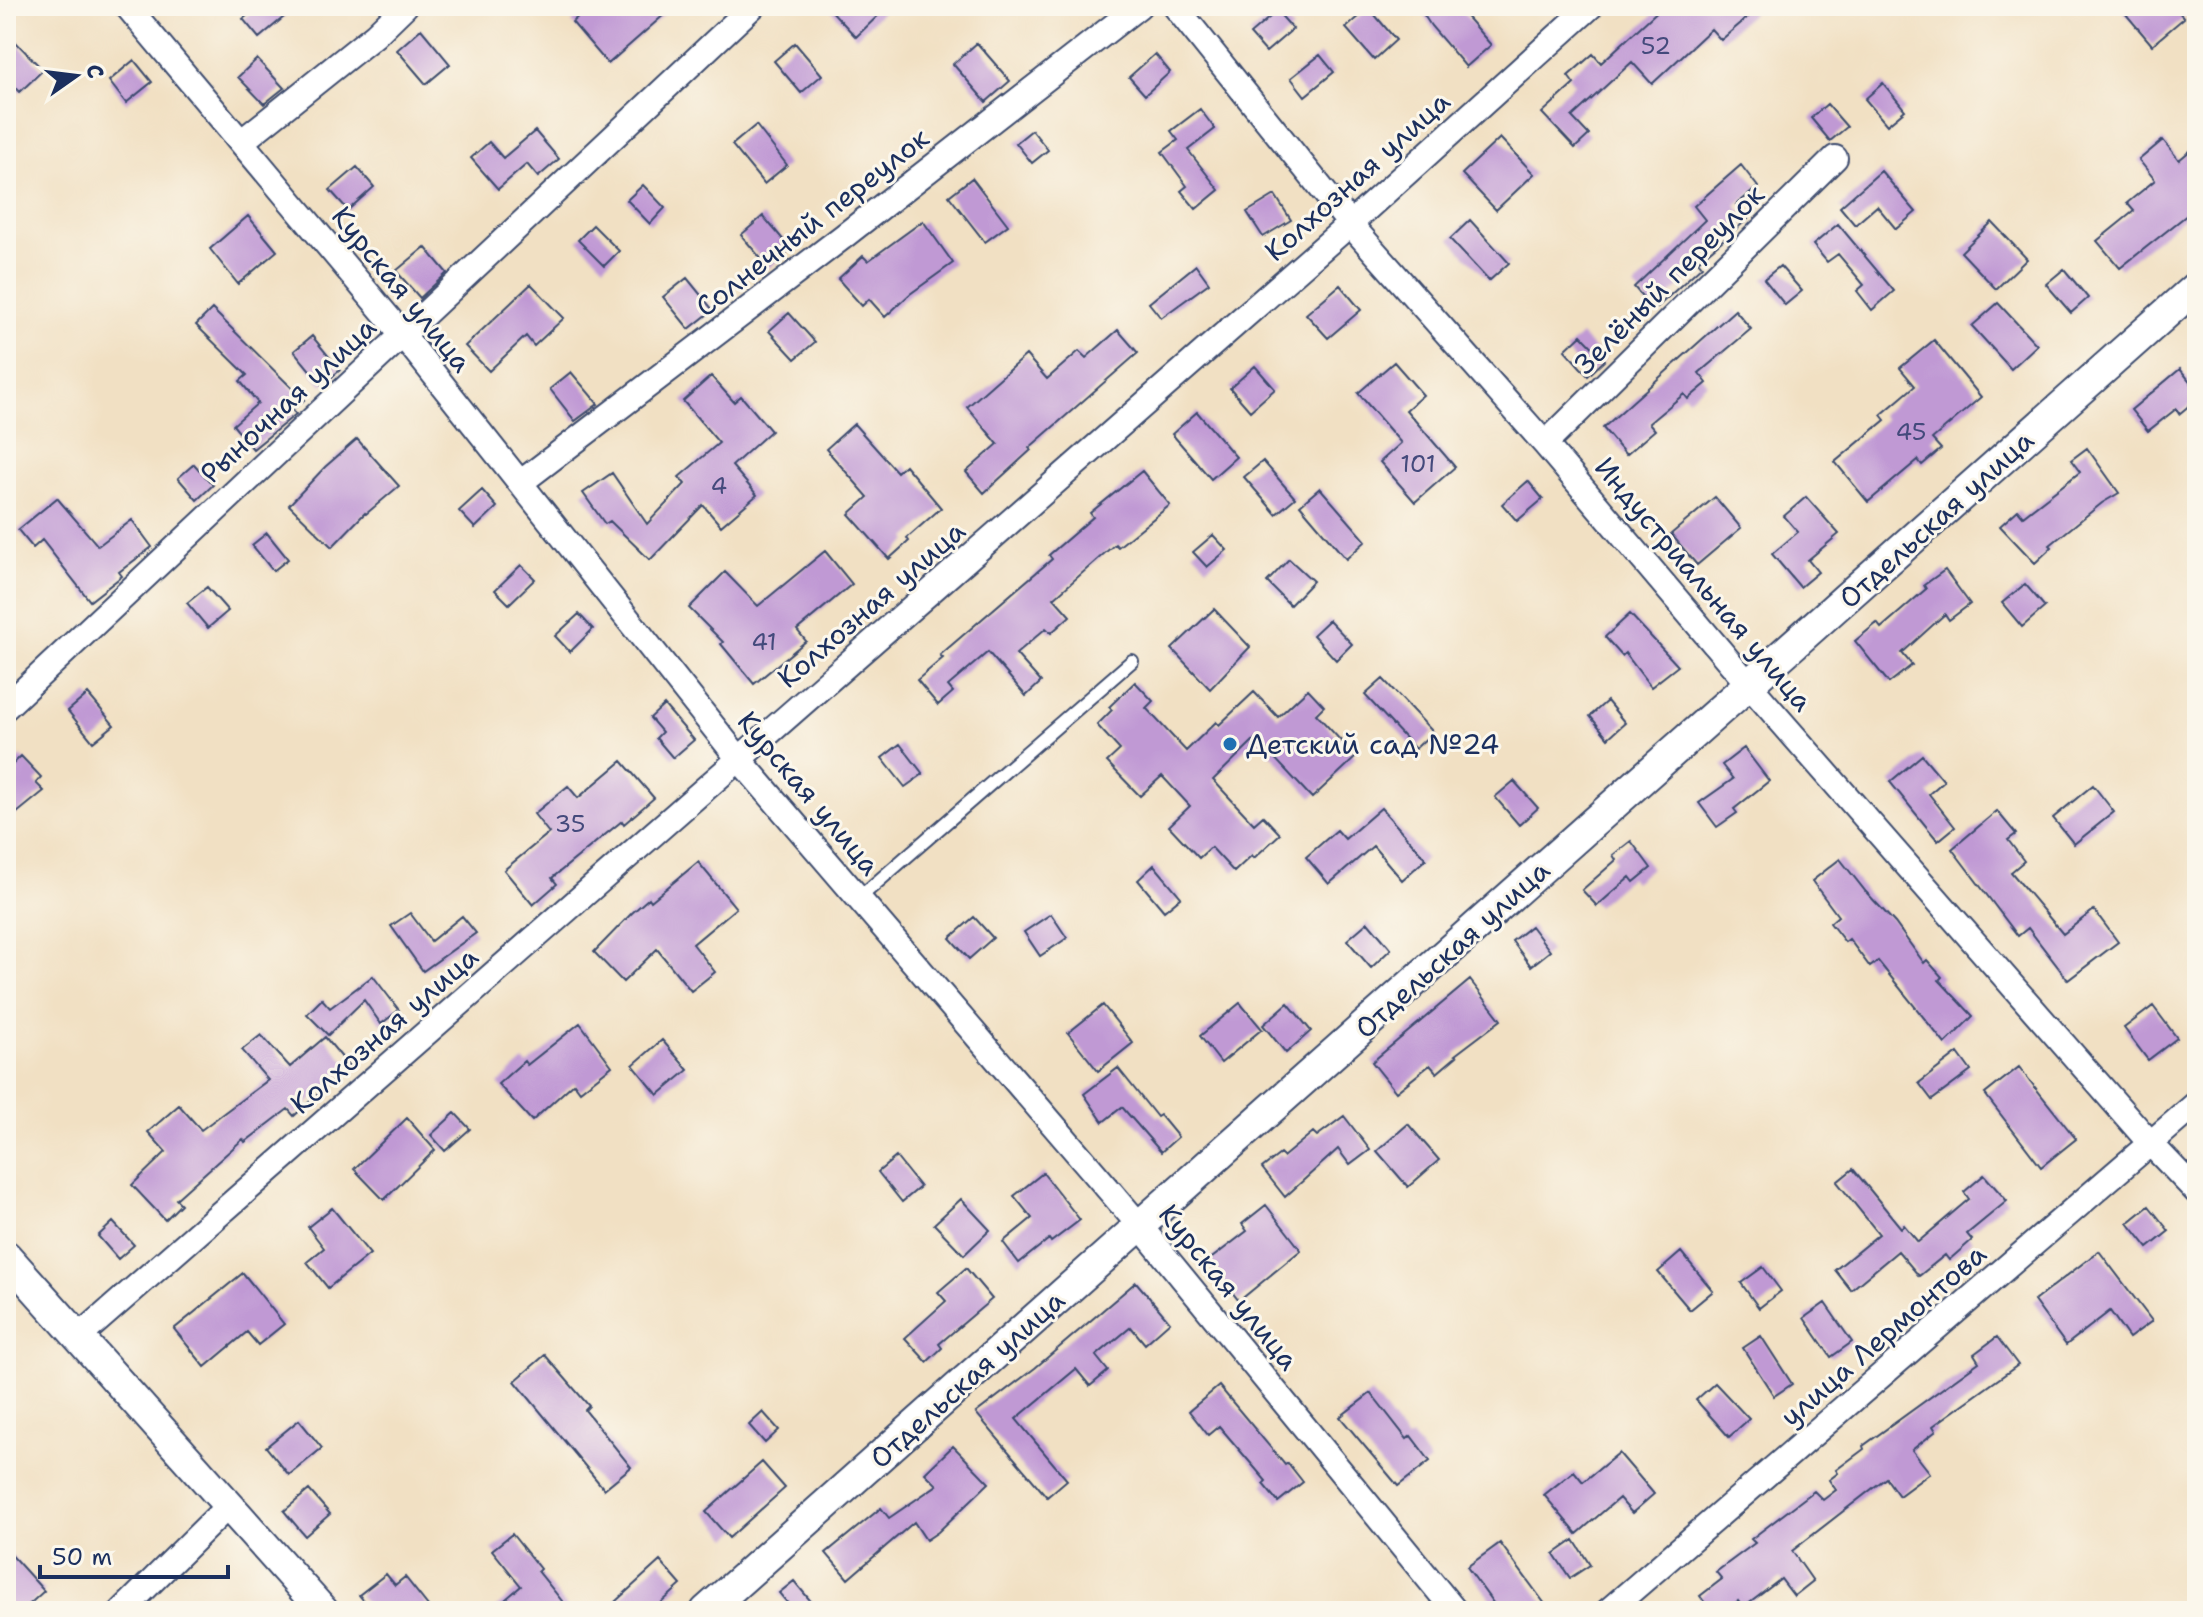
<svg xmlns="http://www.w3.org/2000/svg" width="2203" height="1617" viewBox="0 0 2203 1617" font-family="'Shantell Sans',sans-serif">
  <rect width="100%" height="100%" fill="#fbf7ec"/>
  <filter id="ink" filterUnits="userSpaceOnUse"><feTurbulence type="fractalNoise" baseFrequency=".0125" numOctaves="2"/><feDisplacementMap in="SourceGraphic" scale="16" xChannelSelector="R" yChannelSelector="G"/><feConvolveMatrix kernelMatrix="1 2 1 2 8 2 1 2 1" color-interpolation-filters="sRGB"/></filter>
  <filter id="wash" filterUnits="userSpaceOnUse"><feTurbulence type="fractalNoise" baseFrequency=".006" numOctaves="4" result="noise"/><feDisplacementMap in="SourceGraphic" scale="32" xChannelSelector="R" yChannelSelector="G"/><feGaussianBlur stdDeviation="1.8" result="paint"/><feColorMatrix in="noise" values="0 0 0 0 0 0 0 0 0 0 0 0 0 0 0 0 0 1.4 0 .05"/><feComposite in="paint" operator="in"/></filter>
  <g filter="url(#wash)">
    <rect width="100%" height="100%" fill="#f1e0c3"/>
    <g id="blocks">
      <path fill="#c099d4" d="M259,6H297L259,38L243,19Z
        M590,6H674L608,64L572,22Z
        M827,6H888L856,37Z
        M1418,6H1457L1491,45L1466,67L1431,26Z
        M1663,6H1761L1721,40L1711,29L1652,84L1632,62L1572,117L1589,135L1575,148L1542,113L1574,84L1568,76L1593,54L1601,63Z
        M2119,6H2174L2184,18L2152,45Z
        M1369,8L1396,40L1374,60L1346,28Z
        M1277,11L1293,29L1266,52L1250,34Z
        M421,29L450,64L426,84L397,50Z
        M6,32L43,70L20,92L6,77Z
        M795,43L822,75L801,93L774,61Z
        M977,43L1010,81L986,102L953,64Z
        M1155,54L1170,72L1145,95L1129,77Z
        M1320,55L1334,72L1305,96L1291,78Z
        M257,59L284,88L264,104L238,77Z
        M134,60L152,82L126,103L109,81Z
        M1883,83L1905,110L1887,125L1865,99Z
        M1827,104L1847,127L1830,141L1811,118Z
        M1200,109L1215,129L1188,150L1219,190L1196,209L1181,191L1187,186L1162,152L1178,140L1171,131Z
        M756,125L787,165L764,184L732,145Z
        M1032,130L1048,150L1032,163L1016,143Z
        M535,131L559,159L538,177L527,164L498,189L471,158L489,142L503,158Z
        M1500,138L1534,174L1496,210L1462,174Z
        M2163,140L2179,160L2197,145V207L2120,268L2097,241L2134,211L2127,203L2155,180L2139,160Z
        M1741,165L1758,187L1736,205L1748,219L1698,261L1702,266L1654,310L1634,287L1705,220L1694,206Z
        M357,167L374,187L348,210L330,190Z
        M1881,171L1916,212L1896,229L1877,206L1855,225L1840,207Z
        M972,178L1008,225L985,242L949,196Z
        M643,185L665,208L650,224L627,200Z
        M1275,195L1291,220L1263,237L1247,212Z
        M248,216L277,251L238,284L210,249Z
        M763,216L791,249L769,268L741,235Z
        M1470,220L1509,263L1489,281L1450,239Z
        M923,221L953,263L910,294L885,317L869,299L862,306L838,279L863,256L868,261Z
        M1992,222L2027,259L1996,289L1961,252Z
        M1838,224L1894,291L1872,310L1857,291L1864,285L1838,254L1827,262L1813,245Z
        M593,225L619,251L604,266L578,240Z
        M425,247L447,273L420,298L396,271Z
        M1196,265L1209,283L1161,318L1149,303Z
        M1780,266L1802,291L1785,305L1764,279Z
        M2064,269L2088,298L2071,313L2046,284Z
        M687,278L713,310L689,329L663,297Z
        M531,284L564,318L534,346L526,336L489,371L465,346Z
        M1340,285L1361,310L1328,338L1306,314Z
        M1998,303L2037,345L2011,369L1972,326Z
        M212,309L304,400L292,410L296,414L253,449L233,425L258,403L240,381L247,375L196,325Z
        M1735,310L1751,329L1699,373L1707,383L1688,399L1684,394L1649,423L1655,430L1626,455L1603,428Z
        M789,313L815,342L795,359L769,331Z
        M1118,330L1138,353L1029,448L1031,450L984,493L966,472L998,444L967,407L1026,355L1047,379L1079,351L1086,358Z
        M1581,335L1605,360L1588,376L1565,350Z
        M312,336L340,370L322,385L294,351Z
        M1934,340L1981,397L1932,439L1941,449L1922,465L1918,460L1868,502L1835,462L1885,420L1881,415L1915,386L1900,368Z
        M1394,362L1423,395L1406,410L1455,467L1415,502L1380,462L1401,443L1358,393Z
        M1255,366L1275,389L1250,411L1230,388Z
        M2180,369L2197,390V399L2179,414L2176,409L2148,431L2131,410Z
        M571,372L598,404L575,421L550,389Z
        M711,376L734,402L741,396L771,431L732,466L757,495L721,526L703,505L650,560L610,521L605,524L583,493L612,473L647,524L685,484L679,477L719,443L683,401Z
        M1197,412L1236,457L1211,479L1172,434Z
        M854,424L897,472L905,465L941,508L907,538L909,541L889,559L849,514L868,497L826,449Z
        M357,439L399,486L366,514L365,513L332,547L289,505L325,467Z
        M2087,448L2119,493L2102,503L2050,545L2052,547L2035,563L2000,526L2018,510L2023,516L2080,472L2071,460Z
        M1263,461L1295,498L1276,514L1244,477Z
        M194,464L213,485L197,500L178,478Z
        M1142,471L1170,505L1118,547L1115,544L1054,598L1070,616L1051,633L1046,628L1016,654L1041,682L1026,696L988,652L948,686L953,692L938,705L917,680L943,658L940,655L1052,559L1049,555L1093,517L1090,513Z
        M1528,481L1543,499L1517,521L1502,504Z
        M1320,488L1366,541L1346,559L1300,505Z
        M482,490L497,507L475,528L459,511Z
        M1715,497L1741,528L1697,565L1671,534Z
        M1806,497L1839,534L1808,560L1818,572L1800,587L1772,554L1798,532L1784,516Z
        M57,498L98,546L132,520L152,547L119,572L122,576L90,601L42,540L33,548L18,530Z
        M267,533L288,559L273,571L252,545Z
        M1213,535L1227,550L1207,567L1193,552Z
        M825,551L852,584L797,630L806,641L754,684L721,644L723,642L689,608L725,572L758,606Z
        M1289,559L1313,581L1290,605L1267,582Z
        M521,565L535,579L509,604L495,590Z
        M1945,570L1970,604L1949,620L1945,614L1902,653L1912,665L1889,683L1855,641L1877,623L1881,628L1926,589L1924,585Z
        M2025,584L2045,607L2022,627L2002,603Z
        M207,587L228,611L208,628L187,603Z
        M1214,609L1250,647L1210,689L1172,649Z
        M579,614L593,629L570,652L555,636Z
        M1630,614L1678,666L1651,687L1625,653L1622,656L1605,637Z
        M1329,620L1352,644L1336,660L1313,635Z
        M1383,679L1433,732L1415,749L1365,695Z
        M1135,682L1153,701L1146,708L1186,751L1216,722L1219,725L1254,692L1278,717L1308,689L1324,706L1316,714L1356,757L1312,798L1256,738L1213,780L1254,824L1263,816L1280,834L1254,858L1252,855L1234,872L1211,847L1199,858L1169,826L1190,806L1162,776L1140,796L1107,762L1120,750L1097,725L1112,710L1109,707Z
        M88,694L114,725L93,742L68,711Z
        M1607,701L1625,723L1608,738L1590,716Z
        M664,705L694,740L673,758L656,738L662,732L650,718Z
        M900,744L923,774L905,787L882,758Z
        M1744,748L1769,781L1734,809L1737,813L1717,827L1699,803L1733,779L1722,765Z
        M1922,755L1944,781L1929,794L1955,827L1938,841L1890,782Z
        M21,756L41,777L36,783L44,791L6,822V771Z
        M622,761L654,798L624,824L622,821L552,878L557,884L533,905L504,870L549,833L534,814L568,786L578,798Z
        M1514,781L1538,808L1519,825L1495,797Z
        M2093,785L2114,812L2074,844L2053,818Z
        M1381,808L1426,859L1402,880L1373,846L1329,884L1306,857L1337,830L1345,839Z
        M1997,811L2016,834L2008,840L2024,861L2011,872L2063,934L2094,910L2118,942L2068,980L2028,928L2018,936L1952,849Z
        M1631,841L1651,868L1634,882L1630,877L1597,906L1582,890L1616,860L1613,855Z
        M1840,859L1866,892L1895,923L1924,963L1927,960L1942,977L1939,980L1973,1016L1945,1044L1878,961L1870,967L1849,939L1845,942L1830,923L1838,916L1812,881Z
        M698,862L736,908L693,944L715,972L691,991L657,949L623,982L594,952L632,913L649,898L651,901Z
        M1154,865L1181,897L1164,911L1138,880Z
        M410,913L431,941L462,916L476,933L423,971L391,926Z
        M1051,914L1067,938L1040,956L1024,932Z
        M974,917L993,938L969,959L950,938Z
        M1368,922L1391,949L1371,968L1347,940Z
        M1531,926L1550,951L1531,966L1512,941Z
        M373,976L399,1010L381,1024L364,1000L328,1035L307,1014L322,999L330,1008Z
        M1470,980L1501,1020L1455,1055L1457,1056L1437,1073L1430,1065L1396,1092L1372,1062Z
        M1240,1003L1262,1029L1221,1063L1200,1036Z
        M1288,1003L1311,1031L1286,1053L1263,1025Z
        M1103,1005L1133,1043L1098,1071L1068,1033Z
        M2153,1006L2177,1038L2148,1060L2124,1028Z
        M580,1023L612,1066L580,1091L574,1083L532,1121L498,1084L524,1061L527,1065Z
        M261,1035L290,1067L325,1037L349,1066L294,1116L288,1109L245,1142L243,1139L176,1199L181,1204L165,1220L132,1185L166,1152L148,1132L179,1105L201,1130L268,1080L242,1050Z
        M662,1040L688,1070L658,1095L633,1065Z
        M1958,1053L1971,1071L1932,1100L1919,1083Z
        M2019,1067L2076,1139L2041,1167L1985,1094Z
        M1118,1068L1157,1117L1160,1115L1178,1137L1161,1152L1122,1107L1103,1122L1084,1094Z
        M455,1113L470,1129L445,1151L431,1135Z
        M1344,1116L1370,1150L1350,1165L1338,1149L1285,1197L1262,1168L1280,1154L1283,1157L1313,1132L1317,1136Z
        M407,1118L435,1150L384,1200L354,1169Z
        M1408,1124L1439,1160L1408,1187L1377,1151Z
        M896,1157L920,1187L902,1202L878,1172Z
        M1853,1169L1901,1228L1904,1225L1918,1242L1969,1199L1964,1192L1984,1175L2007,1201L1967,1234L1972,1240L1949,1260L1945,1255L1919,1276L1898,1251L1851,1290L1835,1270L1879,1234L1837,1182Z
        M1043,1173L1080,1220L1051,1242L1049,1239L1019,1263L1003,1242L1032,1218L1014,1196Z
        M961,1199L990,1230L964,1255L934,1224Z
        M1266,1205L1301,1250L1239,1301L1208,1261L1247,1231L1242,1224Z
        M2149,1206L2169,1231L2148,1248L2128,1223Z
        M332,1208L370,1254L328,1288L307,1262L324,1248L308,1227Z
        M113,1222L134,1245L118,1259L98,1236Z
        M2099,1251L2152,1321L2129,1338L2110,1311L2066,1345L2034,1301Z
        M1681,1252L1713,1291L1690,1310L1658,1272Z
        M1763,1267L1781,1291L1759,1308L1741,1283Z
        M966,1268L992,1299L939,1344L942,1348L927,1362L905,1338L946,1301L938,1292Z
        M243,1273L284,1324L258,1345L247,1332L205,1367L174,1329Z
        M1136,1282L1170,1322L1145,1344L1131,1327L1096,1356L1108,1371L1090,1386L1076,1369L1016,1419L1067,1480L1047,1497L976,1413L1035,1368Z
        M1825,1303L1852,1342L1831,1357L1804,1318Z
        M1761,1336L1792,1384L1774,1396L1743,1348Z
        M1997,1337L2018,1365L1933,1426L1936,1431L1912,1450L1930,1473L1899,1496L1886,1478L1792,1551L1813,1581L1794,1596L1781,1579L1743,1608L1738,1601L1725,1611H1711L1700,1596L1722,1579L1716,1572L1755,1543L1751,1539L1814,1491L1823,1500L1836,1490L1829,1480L1838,1473L1836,1470L1864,1449L1863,1446L1979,1362L1974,1354Z
        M545,1355L589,1406L585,1410L631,1467L604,1489L515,1381Z
        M1715,1383L1749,1419L1729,1437L1696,1400Z
        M1219,1386L1285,1465L1288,1463L1303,1482L1278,1502L1263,1484L1266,1481L1219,1426L1208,1435L1189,1411Z
        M1371,1393L1407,1439L1411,1436L1430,1461L1398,1486L1340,1417Z
        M763,1412L779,1430L765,1443L749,1425Z
        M299,1420L322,1448L289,1475L266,1447Z
        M953,1446L989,1483L938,1532L926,1540L914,1522L848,1579L826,1553L881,1508L889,1518L937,1485L925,1473Z
        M1619,1453L1654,1494L1632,1513L1619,1498L1577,1534L1544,1495L1574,1471L1583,1482Z
        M762,1462L785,1488L729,1538L706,1512Z
        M309,1490L330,1514L305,1536L284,1511Z
        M512,1534L540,1569L538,1571L570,1611H492L521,1586L492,1550Z
        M1574,1540L1590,1565L1570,1578L1554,1554Z
        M1500,1543L1545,1604L1535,1611H1499L1467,1567Z
        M6,1549L44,1591L22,1611H16L6,1600Z
        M660,1561L681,1585L652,1611H605Z
        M386,1574L395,1585L405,1577L432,1611H372L359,1595Z
        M794,1581L819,1611H794L779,1593Z"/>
    </g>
  </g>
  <g filter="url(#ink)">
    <use href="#blocks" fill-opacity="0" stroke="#3b4a6d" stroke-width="2"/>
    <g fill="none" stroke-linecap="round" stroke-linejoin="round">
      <defs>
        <path id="service" d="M859,898L1132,661"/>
        <path id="minor" d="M127,6L402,334L739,759L1140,1226L1455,1611
          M1175,6L1350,224L1545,444L1750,686L2151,1144L2197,1192
          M241,142L375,35L405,6
          M1545,444L1835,158
          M520,483L844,236L1139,6
          M6,707L753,6
          M79,1337L1350,224L1591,6
          M122,1611L228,1506
          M1608,1611L2197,1103"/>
        <path id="tertiary" d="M6,1256L323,1611
          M706,1611L2197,286"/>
      </defs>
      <use href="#service" stroke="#3b4a6d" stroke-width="16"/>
      <use href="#minor" stroke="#3b4a6d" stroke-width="28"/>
      <use href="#tertiary" stroke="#3b4a6d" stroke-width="34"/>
      <use href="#service" stroke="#fff" stroke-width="12"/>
      <use href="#minor" stroke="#fff" stroke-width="24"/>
      <use href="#tertiary" stroke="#fff" stroke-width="30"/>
    </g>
  </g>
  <circle fill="#1f6fb2" stroke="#fbf7ec" stroke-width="3" cx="1230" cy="744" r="8"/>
  <g text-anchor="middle" stroke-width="6" stroke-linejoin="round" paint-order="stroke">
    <g font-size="24" fill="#444a7c">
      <text x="1656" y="54">52</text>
      <text x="1911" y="440">45</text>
      <text x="1418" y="472">101</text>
      <text x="719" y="494">4</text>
      <text x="764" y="650">41</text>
      <text x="570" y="832">35</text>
    </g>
    <g font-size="28" fill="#1b2f5e" stroke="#fbf7ec">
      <text transform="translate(1357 176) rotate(-42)" y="10">Колхозная улица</text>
      <text transform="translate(812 222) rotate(-38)" y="10">Солнечный переулок</text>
      <text transform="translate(1669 279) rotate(-45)" y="10">Зелёный переулок</text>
      <text transform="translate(402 289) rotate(51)" y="10">Курская улица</text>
      <text transform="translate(288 400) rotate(-43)" y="10">Рыночная улица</text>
      <text transform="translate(1936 519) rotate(-42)" y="10">Отдельская улица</text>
      <text transform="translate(1704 584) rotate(50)" y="10">Индустриальная улица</text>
      <text transform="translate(871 604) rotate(-41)" y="10">Колхозная улица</text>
      <text transform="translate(809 793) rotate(50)" y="10">Курская улица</text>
      <text transform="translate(1452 949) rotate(-42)" y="10">Отдельская улица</text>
      <text transform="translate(384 1030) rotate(-41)" y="10">Колхозная улица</text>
      <text transform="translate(1229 1287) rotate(51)" y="10">Курская улица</text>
      <text transform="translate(1883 1335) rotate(-41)" y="10">улица Лермонтова</text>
      <text transform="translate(967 1379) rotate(-42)" y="10">Отдельская улица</text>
    </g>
    <g font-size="28" fill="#1b2f5e" stroke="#fbf7ec" text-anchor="start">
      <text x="1246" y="754">Детский сад №24</text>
    </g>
  </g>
  <rect width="2203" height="1617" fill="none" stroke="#fbf7ec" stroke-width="32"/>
  <g transform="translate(76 76) rotate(76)" stroke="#fbf7ec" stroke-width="6" paint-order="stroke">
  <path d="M0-6L14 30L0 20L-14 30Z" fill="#1b2f5e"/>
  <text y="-12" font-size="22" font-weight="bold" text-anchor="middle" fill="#1b2f5e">С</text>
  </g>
  <path d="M40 1565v12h188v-12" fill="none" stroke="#1b2f5e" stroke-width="4"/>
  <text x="52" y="1565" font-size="24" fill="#1b2f5e" stroke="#fbf7ec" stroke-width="6" paint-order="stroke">50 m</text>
</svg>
